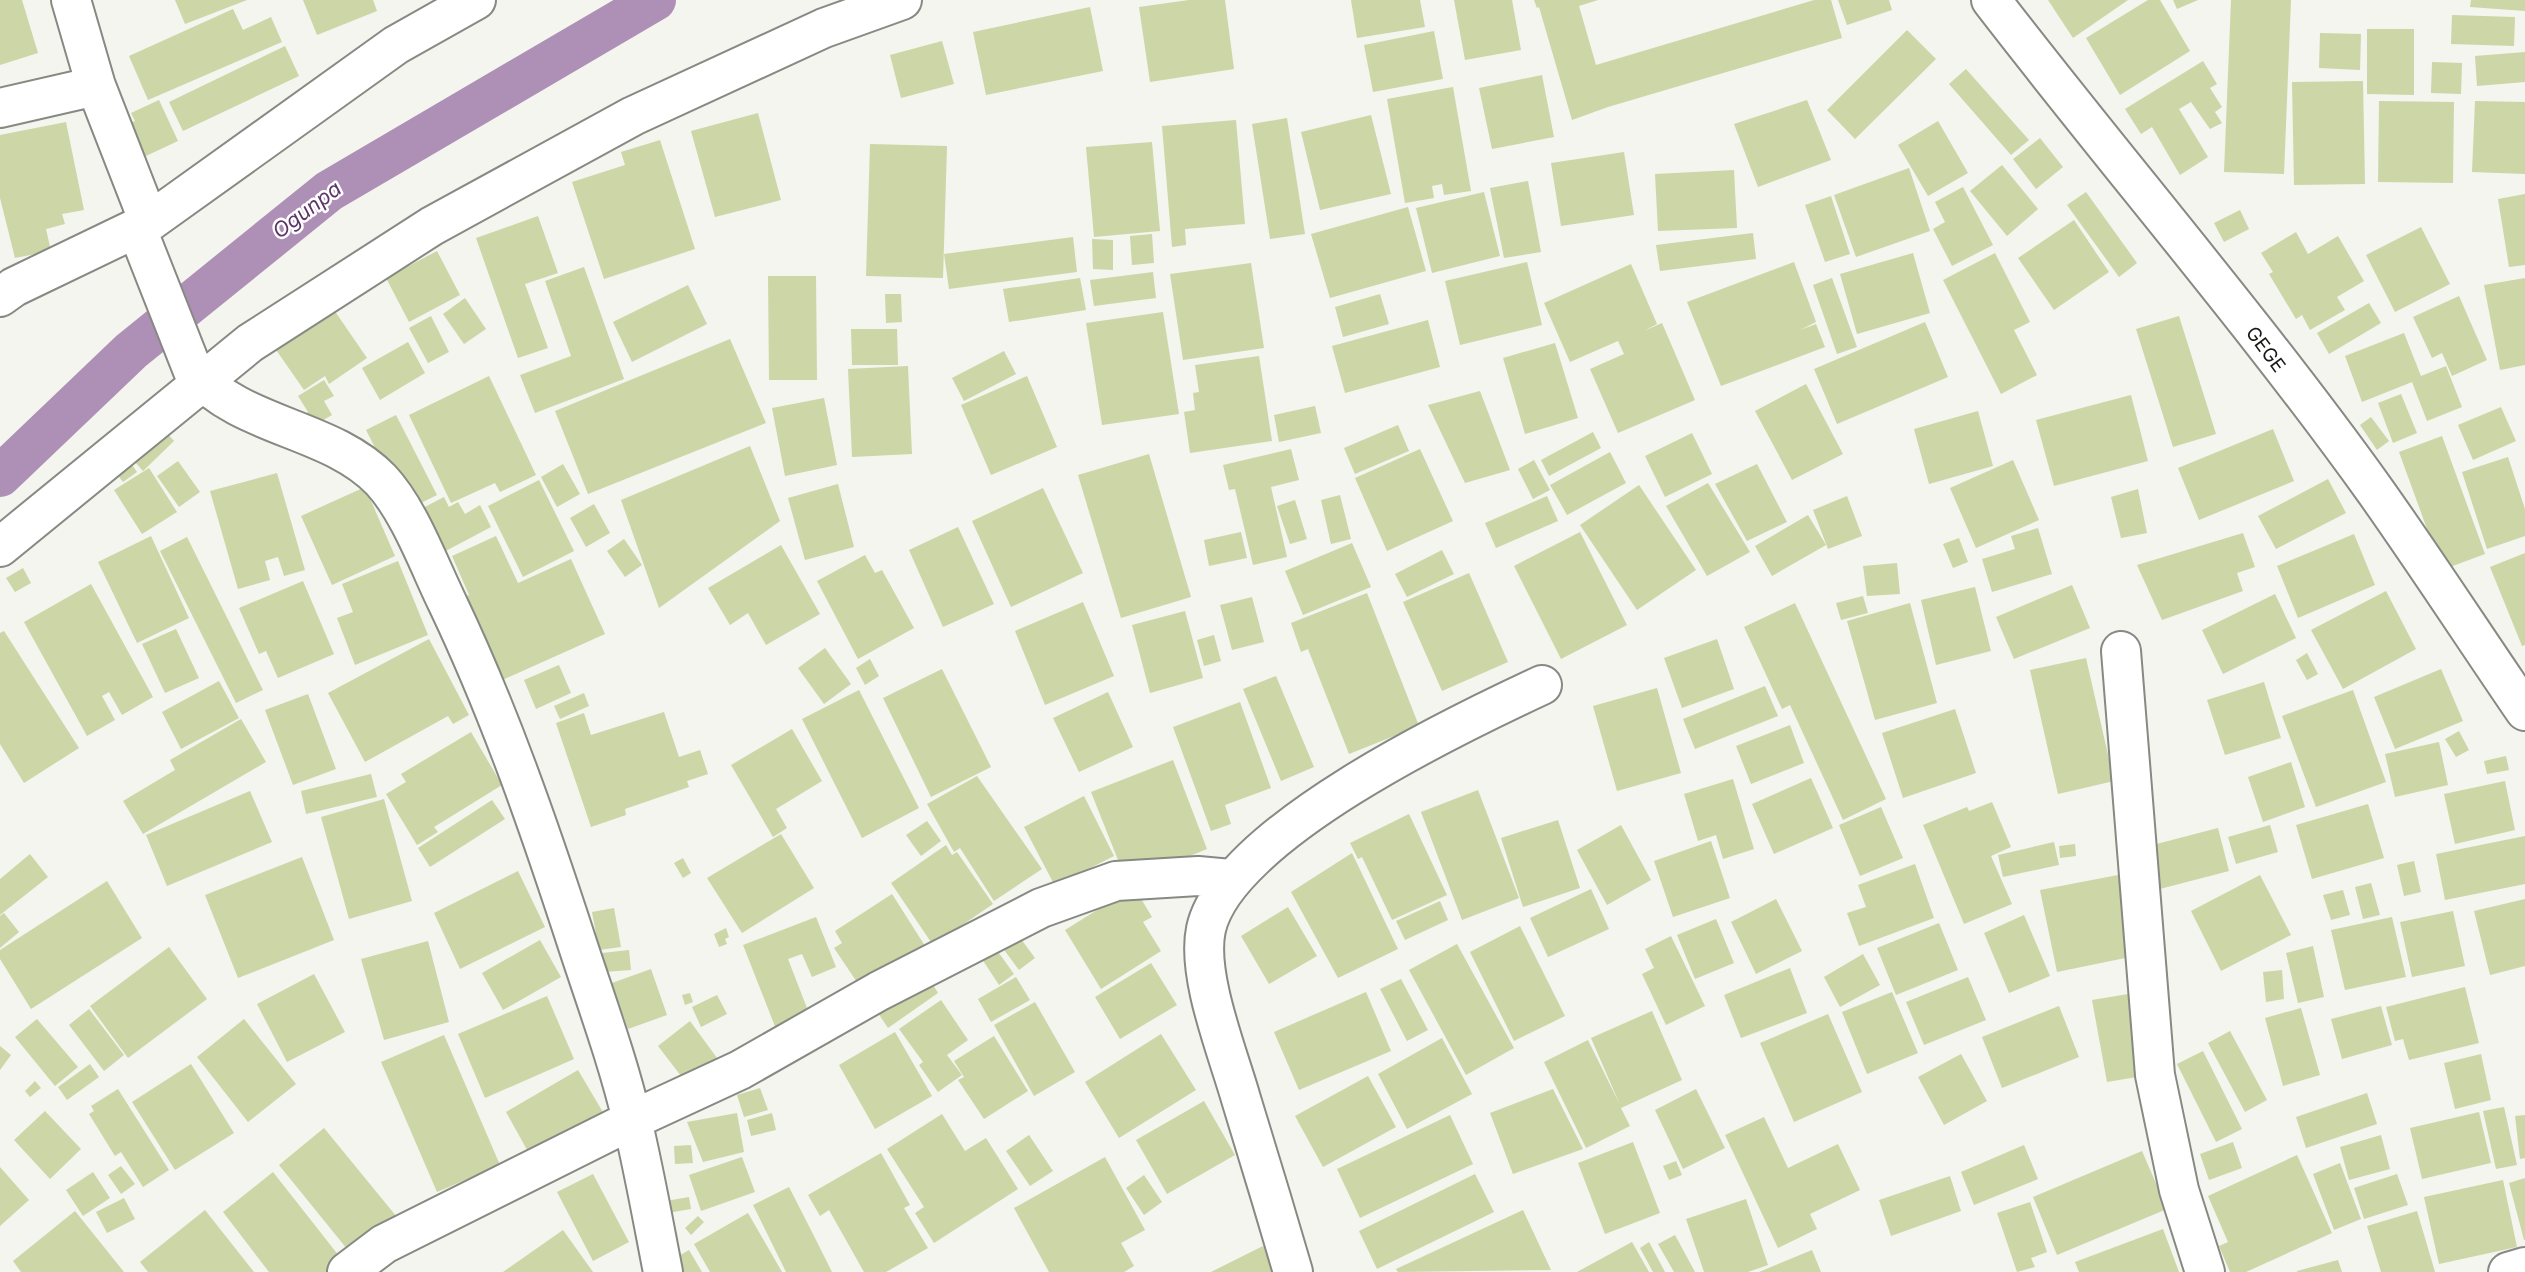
<svg xmlns="http://www.w3.org/2000/svg" width="2525" height="1272" viewBox="0 0 2525 1272" font-family="Inter,sans-serif">
  <rect width="100%" height="100%" fill="#f3f5ee"/>
  <g fill="none" stroke-linecap="round" stroke-linejoin="round">
    <path stroke="#ae90b7" stroke-width="42" d="M0,476L131,351L329,191L655,0"/>
  </g>
  <path fill="#ccd6a7" d="M0,0H22L38,53L0,65Z
    M175,0H247L185,24Z
    M303,0H373L377,11L317,35Z
    M1189,0H1225L1234,69L1150,82L1139,7Z
    M1351,0H1420L1425,27L1357,38Z
    M1454,0H1512L1521,50L1465,60Z
    M1534,0H1598L1579,6L1596,65L1814,0H1831L1842,38L1608,107L1572,120L1539,7L1537,8Z
    M1838,0H1889L1892,10L1847,25Z
    M2048,0H2128L2073,38Z
    M2148,0H2160L2190,51L2120,95L2086,38Z
    M2173,0H2198L2177,9Z
    M2231,0H2291L2284,174L2224,172Z
    M2471,0H2525V11L2470,7Z
    M1090,7L1103,71L986,95L973,32Z
    M233,9L243,30L271,17L282,42L148,100L129,56Z
    M2452,15L2515,17L2514,46L2451,44Z
    M2367,29H2414V95L2367,94Z
    M1907,30L1936,59L1855,139L1827,110Z
    M1434,31L1443,79L1373,92L1364,45Z
    M2320,33L2361,34L2360,70L2319,68Z
    M942,41L954,84L901,98L890,55Z
    M285,46L299,76L183,131L169,102Z
    M2525,52V82L2477,86L2475,56Z
    M2203,61L2217,84L2210,88L2222,107L2215,112L2222,123L2210,129L2191,102L2179,109L2208,157L2180,175L2152,127L2141,134L2125,109Z
    M2432,62L2462,63L2461,94L2431,93Z
    M1966,69L2029,140L2011,155L1949,84Z
    M1542,75L1554,137L1492,149L1479,88Z
    M2363,81L2365,184L2294,185L2292,82Z
    M1453,87L1471,191L1444,195L1442,184L1432,186L1434,198L1405,203L1387,99Z
    M159,100L178,141L131,163L116,129L135,121L131,113Z
    M1807,100L1831,160L1758,187L1734,124Z
    M2379,101L2454,102L2453,183L2378,182Z
    M2475,101L2525,102V174L2472,172Z
    M758,113L781,200L715,217L691,131Z
    M1371,115L1391,194L1320,210L1301,132Z
    M1287,118L1305,234L1270,239L1252,124Z
    M1236,120L1245,224L1185,229L1186,245L1172,247L1162,126Z
    M1938,121L1968,173L1928,196L1898,145Z
    M66,122L84,210L62,214L65,224L46,229L51,251L15,258L0,198V135Z
    M2040,138L2063,167L2036,189L2013,159Z
    M660,140L695,249L604,279L572,182L625,165L621,152Z
    M1152,142L1160,231L1094,237L1086,147Z
    M870,144L947,146L943,278L866,276Z
    M1624,152L1634,215L1561,226L1551,163Z
    M2002,165L2038,209L2007,236L1970,191Z
    M1909,168L1930,231L1856,257L1834,195Z
    M1734,170L1737,228L1658,231L1655,174Z
    M1528,181L1541,252L1504,258L1490,188Z
    M1963,187L1993,245L1952,266L1933,229L1945,222L1935,202Z
    M1484,192L1500,256L1432,273L1416,208Z
    M2086,192L2137,263L2119,277L2067,205Z
    M2525,194V265L2509,267L2498,199Z
    M1831,196L1850,254L1825,262L1805,205Z
    M1408,207L1426,271L1330,298L1311,234Z
    M2240,210L2249,229L2224,242L2214,223Z
    M538,216L558,273L525,284L548,348L518,358L476,238Z
    M2074,220L2109,272L2054,310L2018,258Z
    M2421,227L2450,284L2395,312L2366,255Z
    M2296,232L2308,254L2338,236L2364,281L2337,297L2345,310L2310,330L2302,315L2296,319L2269,274L2273,272L2261,253Z
    M1753,233L1756,259L1660,271L1656,245Z
    M1152,234L1154,263L1132,265L1130,236Z
    M1073,237L1077,272L949,289L944,254Z
    M1092,239L1113,240V270L1093,269Z
    M437,251L460,295L409,322L386,278Z
    M1913,253L1930,313L1857,334L1840,274Z
    M1995,253L2030,322L2014,330L2037,375L2001,394L1943,280Z
    M1527,262L1542,325L1460,345L1445,281Z
    M1794,262L1816,322L1800,330L1816,324L1825,347L1721,386L1687,302Z
    M1251,263L1264,348L1183,360L1170,274Z
    M1631,264L1657,324L1644,331L1662,323L1695,400L1618,433L1590,369L1624,354L1618,341L1570,362L1544,303Z
    M584,267L624,379L535,413L520,375L571,356L545,281Z
    M1153,272L1156,298L1094,306L1090,280Z
    M768,276H816L817,380H769Z
    M1080,278L1086,310L1009,322L1003,289Z
    M1832,278L1857,347L1837,354L1813,285Z
    M2525,278V365L2500,370L2484,285Z
    M688,285L707,324L632,362L613,322Z
    M885,294H901L902,322L886,323Z
    M1380,294L1389,324L1343,337L1335,307Z
    M2459,296L2487,360L2452,376L2442,353L2432,358L2413,317Z
    M465,298L486,329L464,344L443,314Z
    M2369,303L2381,323L2329,354L2317,333Z
    M332,307L367,358L329,384L325,376L304,390L274,347Z
    M1163,312L1179,414L1102,425L1086,323Z
    M431,316L449,352L428,363L409,328Z
    M2179,316L2216,434L2173,447L2136,329Z
    M1428,320L1440,367L1345,393L1332,346Z
    M1925,322L1948,377L1837,424L1814,369Z
    M851,329H897L898,365H852Z
    M2404,333L2421,376L2446,366L2462,407L2427,421L2412,382L2362,402L2345,356Z
    M730,339L766,423L588,494L555,411Z
    M408,342L425,373L380,400L362,368Z
    M1555,343L1578,418L1525,434L1503,358Z
    M1004,351L1016,374L964,401L952,378Z
    M1259,356L1272,441L1190,453L1184,412L1195,410L1193,393L1199,392L1195,365Z
    M908,366L912,454L852,457L848,369Z
    M489,376L536,475L500,492L495,483L451,503L409,415Z
    M1027,376L1057,447L991,475L961,405Z
    M324,380L334,396L324,401L332,415L306,430L299,418L308,412L298,396Z
    M1806,384L1843,454L1792,480L1755,411Z
    M1480,391L1510,470L1465,483L1428,405Z
    M2401,394L2417,433L2393,443L2378,403Z
    M2131,395L2148,461L2054,486L2036,420Z
    M824,398L837,465L785,476L772,408Z
    M1315,406L1321,433L1279,442L1274,415Z
    M2501,407L2516,441L2473,460L2458,425Z
    M1978,411L1993,466L1929,484L1914,429Z
    M396,415L437,495L407,510L366,430Z
    M2371,417L2389,441L2377,450L2360,425Z
    M160,425L174,441L143,471L128,454Z
    M1398,425L1409,451L1355,474L1344,448Z
    M2273,429L2294,481L2199,520L2178,468Z
    M1593,432L1601,448L1549,476L1541,460Z
    M1692,433L1712,474L1665,497L1645,456Z
    M2442,436L2485,554L2442,570L2399,452Z
    M750,446L780,521L659,608L621,500Z
    M1291,449L1299,480L1271,487L1287,557L1253,565L1235,489L1229,490L1223,465Z
    M1420,449L1453,521L1387,551L1355,478Z
    M1610,452L1626,483L1567,515L1550,485Z
    M1149,454L1191,597L1121,618L1078,475Z
    M2508,457L2525,509V536L2487,549L2462,472Z
    M128,459L137,472L123,482L114,470Z
    M1534,460L1550,490L1533,499L1518,469Z
    M2013,460L2039,520L1976,548L1950,488Z
    M178,461L200,492L179,507L157,476Z
    M563,464L580,494L557,507L541,477Z
    M1757,464L1787,522L1747,541L1715,484Z
    M149,468L177,512L142,534L114,490Z
    M277,473L305,570L284,576L278,557L265,561L270,580L238,589L210,491Z
    M2328,479L2346,513L2276,549L2258,516Z
    M539,480L574,551L523,577L488,506Z
    M1708,483L1750,552L1707,576L1666,506Z
    M838,484L854,547L805,560L788,498Z
    M1639,485L1696,570L1637,610L1580,525Z
    M365,487L395,556L332,585L301,516Z
    M1043,488L1083,573L1011,607L972,521Z
    M2138,489L2147,533L2121,538L2111,497Z
    M1340,495L1351,539L1331,544L1321,500Z
    M1547,496L1558,521L1496,548L1485,523Z
    M1847,496L1862,536L1828,549L1813,510Z
    M444,497L449,507L458,502L465,514L480,505L491,527L440,554L417,511Z
    M1295,500L1307,539L1290,544L1277,506Z
    M594,504L610,533L586,547L570,518Z
    M1808,515L1826,545L1772,576L1755,546Z
    M958,527L994,604L943,627L909,550Z
    M2038,528L2052,574L1992,592L1982,559L2015,549L2011,536Z
    M1241,532L1247,558L1209,566L1204,540Z
    M1580,532L1627,625L1561,659L1514,566Z
    M2243,533L2255,567L2237,573L2243,591L2162,620L2137,565Z
    M2354,534L2375,585L2298,618L2277,566Z
    M151,536L189,618L137,643L98,562Z
    M496,536L518,583L571,559L605,634L498,682L460,599L469,595L452,556Z
    M187,537L263,690L236,703L160,551Z
    M1959,538L1968,562L1953,568L1943,544Z
    M624,539L642,565L625,577L607,551Z
    M1352,543L1371,587L1303,615L1285,571Z
    M781,545L820,614L766,645L748,613L730,625L708,588Z
    M1442,550L1454,574L1407,597L1395,574Z
    M2525,553V645L2522,646L2490,567Z
    M865,555L875,573L882,570L914,628L858,659L817,581Z
    M398,561L428,635L355,665L337,618L353,612L342,584Z
    M1897,563L1900,594L1867,596L1863,566Z
    M23,568L31,583L15,592L6,578Z
    M1469,573L1508,662L1442,691L1403,602Z
    M303,581L334,654L278,678L266,651L259,654L239,608Z
    M91,584L153,697L122,715L109,692L102,696L115,720L87,736L24,622Z
    M2072,585L2090,628L2014,659L1996,617Z
    M1975,587L1991,651L1936,665L1921,600Z
    M2386,591L2416,649L2343,689L2311,630Z
    M1367,593L1419,726L1349,754L1308,649L1301,652L1291,623Z
    M2275,594L2296,638L2223,674L2202,630Z
    M1863,596L1868,613L1841,620L1836,603Z
    M1252,597L1264,642L1232,650L1220,605Z
    M1083,602L1114,676L1045,705L1015,631Z
    M1795,603L1886,799L1843,820L1790,705L1782,709L1744,627Z
    M1910,603L1937,703L1875,720L1847,621Z
    M1185,611L1203,678L1150,693L1132,625Z
    M176,629L199,678L165,693L142,644Z
    M4,631L79,748L24,783L0,744V633Z
    M1214,635L1221,661L1204,666L1197,640Z
    M429,639L469,715L453,724L448,716L365,762L328,693Z
    M1717,639L1734,689L1682,708L1664,658Z
    M825,648L851,684L824,704L798,668Z
    M2307,653L2318,674L2307,680L2296,660Z
    M2086,658L2114,781L2058,794L2030,670Z
    M870,659L879,676L865,685L856,668Z
    M559,665L571,693L536,709L524,680Z
    M942,669L991,767L931,797L883,698Z
    M2441,669L2463,721L2395,749L2374,697Z
    M1276,676L1314,767L1281,781L1243,689Z
    M219,681L239,718L181,749L162,712Z
    M2264,682L2281,738L2225,755L2207,700Z
    M1765,686L1778,716L1695,749L1683,719Z
    M1657,688L1681,773L1617,791L1593,706Z
    M859,690L919,808L862,838L802,719Z
    M2353,690L2386,782L2316,807L2282,716Z
    M1108,692L1133,747L1079,772L1053,718Z
    M584,693L589,706L560,719L554,706Z
    M308,694L336,769L293,785L265,710Z
    M1240,702L1271,788L1225,805L1231,824L1211,831L1173,727Z
    M1955,709L1976,773L1903,798L1882,733Z
    M664,712L679,757L700,750L708,774L687,781L689,787L625,809L626,815L591,827L556,723L584,713L591,735Z
    M241,719L266,762L143,834L123,801L175,770L170,760Z
    M1790,725L1804,763L1751,784L1736,746Z
    M792,729L822,781L776,809L787,828L773,837L731,765Z
    M2459,731L2469,750L2456,757L2445,739Z
    M471,732L502,785L434,827L438,832L417,845L386,794L406,782L401,774Z
    M2439,742L2448,785L2395,797L2385,754Z
    M2506,756L2509,770L2487,774L2484,761Z
    M1173,760L1207,849L1158,869L1154,858L1122,870L1091,792Z
    M2291,762L2305,807L2263,822L2248,777Z
    M371,774L377,797L306,814L301,791Z
    M977,776L1042,869L994,901L960,848L954,852L927,804Z
    M1811,778L1833,828L1774,854L1752,804Z
    M1733,779L1754,849L1723,859L1716,835L1698,841L1684,794Z
    M2505,781L2515,830L2455,844L2444,794Z
    M1478,790L1519,898L1462,920L1421,812Z
    M250,791L272,842L167,886L146,835Z
    M1084,796L1114,856L1055,886L1024,827Z
    M384,799L412,901L349,919L321,817Z
    M492,800L505,819L430,867L418,848Z
    M1992,802L2011,847L1991,856L2012,904L1964,924L1923,825L1967,807L1969,811Z
    M2368,804L2384,858L2312,879L2296,825Z
    M1881,807L1903,858L1860,876L1839,825Z
    M1409,814L1447,895L1392,920L1362,857L1358,859L1350,843Z
    M1558,820L1580,888L1523,907L1501,838Z
    M927,821L941,841L921,856L906,835Z
    M1621,825L1651,880L1607,905L1577,850Z
    M2270,825L2278,852L2236,864L2228,837Z
    M2218,828L2229,871L2156,890L2145,847Z
    M781,834L814,888L742,933L707,878Z
    M2525,836V884L2445,900L2436,854Z
    M1711,841L1730,898L1673,917L1654,861Z
    M2054,842L2059,865L2003,877L1998,855Z
    M2075,844L2076,856L2060,858L2059,846Z
    M946,845L952,855L957,852L993,904L933,945L891,883Z
    M1352,853L1398,949L1338,978L1291,892Z
    M30,854L48,877L0,915V879Z
    M302,857L334,940L238,978L205,895Z
    M683,858L691,873L683,878L674,863Z
    M2414,861L2421,892L2404,896L2397,865Z
    M1915,864L1934,918L1859,946L1847,913L1866,907L1858,885Z
    M518,871L545,927L460,969L434,913Z
    M2118,875L2135,956L2057,972L2040,890Z
    M2260,875L2291,935L2221,971L2191,911Z
    M107,881L142,938L31,1009L0,959V950Z
    M2371,883L2380,915L2363,919L2355,887Z
    M1134,887L1152,917L1143,922L1161,951L1101,989L1065,930Z
    M1591,889L1609,929L1548,957L1530,918Z
    M2343,890L2350,915L2331,920L2323,895Z
    M892,894L927,949L863,991L834,948L842,943L835,931Z
    M1776,899L1802,951L1756,974L1731,922Z
    M2525,899V966L2490,975L2474,911Z
    M1440,901L1448,920L1405,940L1396,921Z
    M1288,907L1317,956L1269,984L1241,936Z
    M614,908L621,947L599,950L592,912Z
    M2453,911L2465,966L2412,977L2400,922Z
    M4,913L19,932L0,948V916Z
    M2024,915L2050,976L2009,993L1984,933Z
    M816,917L836,967L812,977L802,954L788,959L812,1021L778,1034L743,945Z
    M2392,917L2406,977L2345,990L2331,930Z
    M1716,919L1734,963L1695,979L1677,935Z
    M1939,923L1958,970L1896,995L1877,948Z
    M1520,926L1565,1016L1514,1041L1470,952Z
    M726,928L729,937L725,939L727,944L719,947L714,934Z
    M1018,935L1035,958L1019,970L1002,947Z
    M1671,936L1705,1006L1666,1025L1642,974L1654,968L1645,949Z
    M540,940L561,977L503,1010L482,973Z
    M428,941L449,1022L384,1040L361,959Z
    M1457,944L1514,1048L1466,1075L1409,970Z
    M2313,946L2324,997L2298,1003L2286,953Z
    M169,947L207,999L128,1058L90,1006Z
    M996,949L1014,974L999,985L982,959Z
    M629,950L631,970L604,972L602,953Z
    M1863,954L1880,985L1840,1007L1824,977Z
    M1151,963L1177,1005L1120,1039L1095,997Z
    M1790,968L1807,1013L1741,1038L1724,995Z
    M651,969L667,1015L628,1029L612,983Z
    M2282,970L2284,999L2266,1002L2263,972Z
    M925,972L938,993L888,1028L874,1007Z
    M314,974L345,1032L287,1062L257,1004Z
    M1016,977L1030,1000L991,1022L978,999Z
    M1968,977L1986,1020L1924,1045L1906,1002Z
    M1401,979L1428,1030L1407,1041L1380,989Z
    M2465,987L2479,1043L2409,1060L2403,1039L2395,1041L2386,1007Z
    M1366,992L1391,1051L1299,1090L1274,1032Z
    M1892,992L1918,1053L1867,1074L1842,1012Z
    M690,993L693,1002L685,1005L682,995Z
    M2134,993L2149,1075L2107,1082L2092,1000Z
    M717,995L727,1014L701,1027L692,1007Z
    M547,996L574,1059L485,1098L458,1034Z
    M941,1000L968,1040L947,1055L962,1075L938,1092L919,1065L923,1062L899,1029Z
    M1035,1002L1075,1072L1034,1096L994,1025Z
    M2059,1006L2079,1057L2002,1088L1982,1037Z
    M2381,1006L2392,1045L2342,1059L2331,1019Z
    M2301,1008L2320,1075L2283,1086L2265,1018Z
    M89,1009L124,1055L104,1071L69,1025Z
    M1652,1011L1682,1080L1621,1108L1630,1126L1586,1148L1544,1062L1588,1040L1620,1105L1591,1038Z
    M1828,1014L1862,1092L1794,1122L1760,1043Z
    M37,1019L78,1067L55,1086L15,1037Z
    M244,1019L296,1084L248,1122L197,1057Z
    M690,1021L725,1069L691,1089L658,1046Z
    M2230,1031L2267,1100L2245,1112L2208,1043Z
    M895,1032L932,1096L875,1129L839,1065Z
    M1161,1034L1196,1090L1119,1138L1085,1082Z
    M444,1035L500,1165L437,1192L381,1062Z
    M994,1036L1028,1091L984,1119L958,1080L964,1077L954,1061Z
    M1442,1038L1472,1094L1407,1129L1378,1074Z
    M0,1046L11,1055L0,1070Z
    M2203,1051L2242,1129L2216,1142L2177,1064Z
    M1961,1054L1987,1101L1944,1125L1918,1077Z
    M2481,1054L2491,1100L2455,1109L2444,1063Z
    M90,1064L99,1077L67,1100L58,1087Z
    M191,1064L234,1133L175,1170L132,1102Z
    M578,1070L604,1114L531,1157L506,1112Z
    M1368,1076L1396,1127L1323,1167L1295,1116Z
    M35,1081L41,1088L30,1097L25,1091Z
    M760,1088L768,1110L744,1117L737,1095Z
    M118,1089L169,1170L143,1187L121,1152L115,1156L89,1114L94,1111L91,1106Z
    M1553,1089L1583,1149L1513,1174L1490,1113Z
    M1696,1089L1725,1148L1683,1169L1655,1110Z
    M2367,1093L2377,1124L2306,1148L2296,1117Z
    M1204,1101L1235,1155L1167,1194L1136,1140Z
    M2504,1107L2517,1165L2496,1169L2483,1111Z
    M45,1111L81,1149L50,1179L14,1140Z
    M2479,1112L2491,1163L2422,1179L2410,1128Z
    M737,1113L744,1152L703,1162L687,1122Z
    M772,1113L776,1130L751,1136L747,1120Z
    M942,1114L965,1151L986,1138L1018,1189L934,1243L915,1213L924,1207L887,1149Z
    M1450,1115L1473,1164L1360,1218L1337,1169Z
    M2525,1115V1158L2520,1159L2515,1116Z
    M1764,1117L1788,1168L1838,1144L1860,1190L1810,1214L1817,1229L1778,1248L1725,1135Z
    M324,1128L401,1222L356,1260L279,1165Z
    M1029,1135L1053,1171L1030,1186L1006,1151Z
    M2381,1135L2390,1169L2349,1180L2340,1147Z
    M1633,1142L1660,1213L1605,1234L1578,1163Z
    M2233,1142L2242,1168L2209,1180L2200,1154Z
    M691,1145L693,1163L675,1164L674,1146Z
    M2024,1145L2038,1179L1974,1205L1961,1172Z
    M2142,1151L2167,1209L2057,1255L2033,1197Z
    M881,1153L910,1205L904,1208L928,1248L886,1272H864L829,1210L820,1216L808,1195Z
    M2297,1155L2332,1233L2246,1272H2230L2219,1246L2228,1242L2208,1196Z
    M742,1157L755,1192L701,1211L689,1175Z
    M1105,1157L1145,1230L1121,1243L1134,1266L1124,1272H1049L1014,1208Z
    M1676,1161L1682,1175L1669,1180L1663,1166Z
    M2340,1163L2361,1219L2334,1230L2313,1174Z
    M121,1166L135,1184L121,1194L108,1175Z
    M0,1167L29,1200L0,1226Z
    M93,1172L110,1198L83,1216L66,1190Z
    M273,1172L343,1261L329,1272H269L223,1212Z
    M593,1174L629,1242L593,1261L557,1192Z
    M1475,1174L1494,1212L1377,1269L1359,1231Z
    M2397,1174L2408,1205L2364,1219L2354,1188Z
    M1144,1175L1162,1202L1144,1215L1126,1188Z
    M1950,1176L1961,1211L1891,1236L1879,1200Z
    M2525,1178V1240H2524L2509,1183Z
    M2503,1180L2517,1247L2439,1264L2424,1197Z
    M789,1187L813,1234L832,1272H786L753,1205Z
    M689,1197L691,1209L668,1213L666,1201Z
    M124,1198L135,1219L107,1233L96,1212Z
    M1746,1199L1768,1265L1748,1272H1704L1686,1219Z
    M2030,1202L2047,1252L2031,1258L2035,1267L2017,1272L1997,1213Z
    M205,1210L254,1272H148L140,1262Z
    M1523,1210L1551,1270L1398,1272L1396,1269Z
    M75,1211L124,1272H21L13,1261Z
    M2417,1211L2435,1272H2381L2367,1226Z
    M748,1213L782,1272H710L694,1244Z
    M698,1216L704,1222L691,1235L685,1228Z
    M2163,1229L2179,1272H2079L2075,1262Z
    M563,1230L593,1272H503Z
    M1675,1235L1695,1272H1674L1658,1244Z
    M1632,1242L1649,1272H1577Z
    M1649,1242L1665,1272H1653L1640,1248Z
    M1263,1246L1275,1272H1211Z
    M689,1250L702,1272H679L672,1260Z
    M1812,1250L1821,1272H1759Z
    M2338,1260L2342,1272H2297V1271Z"/>
  <g fill="none" stroke-linecap="round" stroke-linejoin="round">
    <defs>
      <path id="street" d="M71,0L96,86L149,222L137,229L193,371C241,428 330,427 381,480C409,510 429,565 447,602C500,713 540,829 578,946C597,1004 618,1061 632,1120C644,1170 653,1221 663,1272
        M0,108L96,86
        M0,297L14,287L149,222L396,45L476,0
        M0,547L250,343L432,226L633,116L824,28L902,0
        M2121,651L2155,1075L2179,1190L2205,1272
        M347,1272L384,1244L632,1120L740,1070L879,991L1041,908L1116,881L1198,876L1231,879
        M1293,1272C1276,1214 1259,1157 1241,1099C1228,1053 1196,975 1206,929C1227,834 1458,724 1542,685
        M2508,1272L2525,1267"/>
      <path id="secondary" d="M1991,0C2118,165 2255,323 2376,492C2427,564 2475,638 2525,711"/>
    </defs>
    <use href="#street" stroke="#878983" stroke-width="42"/>
    <use href="#secondary" stroke="#878983" stroke-width="42"/>
    <use href="#street" stroke="#fff" stroke-width="38"/>
    <use href="#secondary" stroke="#fff" stroke-width="38"/>
  </g>
  <g text-anchor="middle" stroke-width="5" stroke-linejoin="round" paint-order="stroke">
    <g font-size="19" fill="#181816" stroke="#fff">
      <text transform="translate(2266 349) rotate(53)" y="7">GEGE</text>
    </g>
    <g font-size="21" font-style="italic" fill="#5d3668" stroke="#fff">
      <text transform="translate(307 210) rotate(-37)" y="7">Ogunpa</text>
    </g>
  </g>
</svg>
